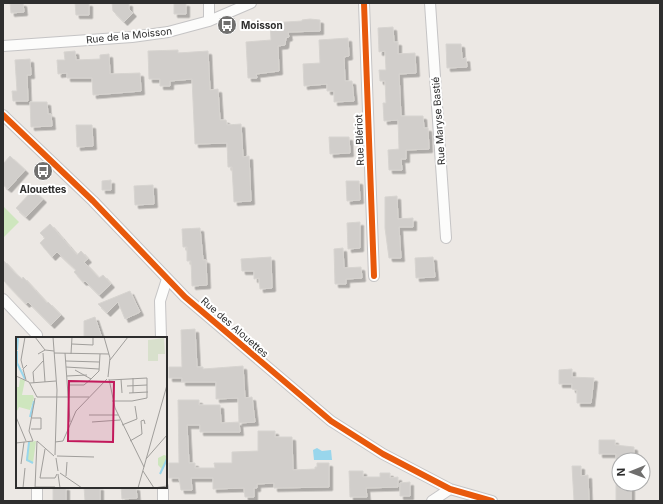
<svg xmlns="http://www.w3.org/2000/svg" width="663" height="504" viewBox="0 0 663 504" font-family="Inter,sans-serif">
  <defs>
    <filter id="shadow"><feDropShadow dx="3.5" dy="3.5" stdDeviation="0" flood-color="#0004"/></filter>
  </defs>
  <rect width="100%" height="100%" fill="#ece8e4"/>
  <path fill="#cee6be" d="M3,206L19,222L3,238Z"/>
  <path fill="#99d6ec" d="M317,448L322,451L331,450L332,460H314L313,450Z"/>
  <path fill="#d1cecb" stroke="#d7d4d0" filter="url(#shadow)" d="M10,3H23L24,12L11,13Z
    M75,3H89V15H76Z
    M112,3H129V9L133,13L124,22L113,11Z
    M174,3H186V14H174Z
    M310,19L320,20V31L288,32L289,37L286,38L285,45L278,46L279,71L256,74L257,78H248L246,42L271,40L270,23L302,21V20Z
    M393,27L394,42H398V54L415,53L416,73L399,74L401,116H423L424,128H428L429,149L406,150V159H401L402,170H389L388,150L399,149L398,120L384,121L383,103H386L385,81H380L379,70H386L385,51L379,52L378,28Z
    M348,38L349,56L344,57L345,81H352L354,101L334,102V91H327V84L304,86L303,64L320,63L319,40Z
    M446,44H461L462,59L466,58L467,67L447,68Z
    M178,50V53L208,51L210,90L218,89L220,120H226L227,125L241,124L243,157L249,156L251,201L234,202L232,167H228L227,143L195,144L192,79L170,81V86H160V79H149L148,51Z
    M75,51L76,60L100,59V55L109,54L110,74L140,73L141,91L93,95L92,78H67V73L58,74L57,60H65L64,52Z
    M30,59L31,75H27L28,101H13L12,91H17L15,60Z
    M30,102H47L48,114H51L52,126L31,127Z
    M76,125H92L93,146L77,147Z
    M329,137H349L350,153L330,154Z
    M10,156L25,170L8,189L3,185V164Z
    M111,180V190H102V181Z
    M346,181H359L360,200L347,201Z
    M153,185L154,204L135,205L134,186Z
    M33,190L43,199L26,217L16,208Z
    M397,196L398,219L413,218V227H399L401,258H389L385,228V197Z
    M360,222V248L348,249L347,223Z
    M50,224L77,255L81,251L88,259L84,262L99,278L103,275L111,284L99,295L85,281L83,282L74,272L76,270L57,252L52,257L40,243L45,238L40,233Z
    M200,228L203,260H206L207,285L192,286L191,261H187V247H183L182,229Z
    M343,248L344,268L361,267L362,278L346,279V284H335L334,249Z
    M271,257L272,288L260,289L259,278L254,279V271H242L241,259Z
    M433,257L435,277L416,278L415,258Z
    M3,260L15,273L22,279L23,277L47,303L48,302L61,315L51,325L28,302L26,304L3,280Z
    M130,291L140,312L125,319L118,302L107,313L98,304Z
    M95,317L102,338H84V321Z
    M195,329L197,367H203V369L243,366L245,398L252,397L255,422L239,423L238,398L216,399V382H182V378H169V367H182L181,330Z
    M572,369V377L594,378L591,403H577V390L572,389V384H559V370Z
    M178,400H199V405H220L221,423L239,422L240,432H200V425H187L189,463H195V468H215L214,463H232V452L258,451V431H275V437H292L293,470L315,469V467H317V463H329V487L274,488V483L257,484V488H254V497H245L244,488L213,489V478H191L192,490H181L179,478H169V463H179Z
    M599,440H615V445L634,447V460H616V454H599Z
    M572,466H581V476L588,475L589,501H574Z
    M349,471H363V477H380V473H390V478L398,477V487L366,488L367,497H350Z
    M410,482V496H400V483Z
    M616,484H631V501H616Z
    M53,487H66V501H53Z
    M84,487H100V501H85Z
    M121,487H136L137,498L122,499Z"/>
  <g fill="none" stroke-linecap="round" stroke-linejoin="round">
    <defs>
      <path id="minor" d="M364,3L374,276
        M430,3L446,238
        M209,21V3
        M3,46L132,37L168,32L209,21L251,3
        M3,115L93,201L185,297L331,421L383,454L450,489L492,501
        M3,299L37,335V338
        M161,338L160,301L167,279
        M37,487V501
        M163,487V501
        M432,501L450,489"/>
    </defs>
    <use href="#minor" stroke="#c5c4c5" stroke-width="12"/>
    <use href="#minor" stroke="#fcfcfb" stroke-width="10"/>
    <defs>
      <path id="cycleway" d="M364,3L374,276
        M3,115L93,201L185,297L331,421L383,454L450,489L492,501"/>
    </defs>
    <use href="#cycleway" stroke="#fff" stroke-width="8"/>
    <use href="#cycleway" stroke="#e8590c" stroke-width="6"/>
  </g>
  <defs>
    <symbol id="bus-disc" viewBox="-11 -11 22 22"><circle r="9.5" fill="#706f6e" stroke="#fff"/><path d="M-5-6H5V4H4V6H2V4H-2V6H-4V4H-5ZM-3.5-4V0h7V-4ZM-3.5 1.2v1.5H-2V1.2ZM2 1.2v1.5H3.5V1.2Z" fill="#fff"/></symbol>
  </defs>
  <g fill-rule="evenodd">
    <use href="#bus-disc" x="216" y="14" width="22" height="22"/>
    <use href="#bus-disc" x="32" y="160" width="22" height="22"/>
  </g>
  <g text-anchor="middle" stroke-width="4" stroke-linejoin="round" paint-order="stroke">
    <g font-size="10" font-weight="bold" fill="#2e2e2e" stroke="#fff" text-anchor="start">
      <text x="241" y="29">Moisson</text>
      <text x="43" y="193" text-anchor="middle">Alouettes</text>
    </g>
    <g font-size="10" fill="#2e2e2e" stroke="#fff">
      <text transform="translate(129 35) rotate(-6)" y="4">Rue de la Moisson</text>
      <text transform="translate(438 121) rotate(-94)" y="4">Rue Maryse Bastié</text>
      <text transform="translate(359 140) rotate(-92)" y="4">Rue Blériot</text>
      <text transform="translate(235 327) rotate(41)" y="4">Rue des Alouettes</text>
    </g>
  </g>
  <g transform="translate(16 337)">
    <rect width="151" height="151" fill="#ece8e4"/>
    <path d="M4,42L9,43L6,58H17L18,61L14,73L3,70L0,76V50H3ZM20,104L17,126L10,124L13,105ZM148,118L151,119V124L147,133L142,128V121Z" fill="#cee6be"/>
    <path d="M148,1L149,17H142V24H132V3Z" fill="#d8e0cc"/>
    <path fill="none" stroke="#99d6ec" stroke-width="2" d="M1,13L2,0M1,14V26L9,42M14,80L18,64M13,105L11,123L17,126M144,137L151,122"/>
    <path fill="none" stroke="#a09e9b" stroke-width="1" d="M19,0L29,13M37,0L41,53L39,118M88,0L94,21L92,40M56,7L77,8V0M27,16L29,45M38,16L93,17M49,16L54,85M22,17L29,13L38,14M55,17L56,0M94,23L112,0M50,24L83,25M50,30L83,32M7,31L5,23L9,0M59,33L75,42M0,39L13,45L21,60H73M51,39L71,38M117,41V56M93,42L99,71L128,130M105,42L106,56M10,43L7,32L11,28M94,43L131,41V61L116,64H96M14,46L40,44M18,46L17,35L27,24M52,48H68L75,42L83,34L84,17M111,49L131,48M113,56L132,55M73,78H102M0,80L10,104M76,85L104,83M106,88L121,82L119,69M15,92H25V81H16M17,104L13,94L19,61M21,104L38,119M114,104L126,97L125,84L128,83L129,87M39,105L47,104L60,74L91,42M0,106L17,104M29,112L24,141H39L41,137M41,119L78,120M40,121L42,134M130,122L151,98M5,127L8,105M127,134L138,151M44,136L66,151M42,137L44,151M50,139L51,125M19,150H39M7,151L9,131M19,151L21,104M122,151L151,48M138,151L151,149"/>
    <path fill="#c2185b" fill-opacity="0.15" stroke="#c2185b" stroke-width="2" d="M53,44L98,45L97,105L52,104Z"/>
    <rect width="151" height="151" fill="none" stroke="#2e2e2e" stroke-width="2"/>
  </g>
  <rect width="663" height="504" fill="none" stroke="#2e2e2e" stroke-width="8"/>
  <g transform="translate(631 472) rotate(269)"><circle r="19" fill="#ffffff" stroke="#ababab"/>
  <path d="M0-3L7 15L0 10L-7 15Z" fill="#706f6e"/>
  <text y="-6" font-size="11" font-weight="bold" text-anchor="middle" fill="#2e2e2e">N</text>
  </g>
</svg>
